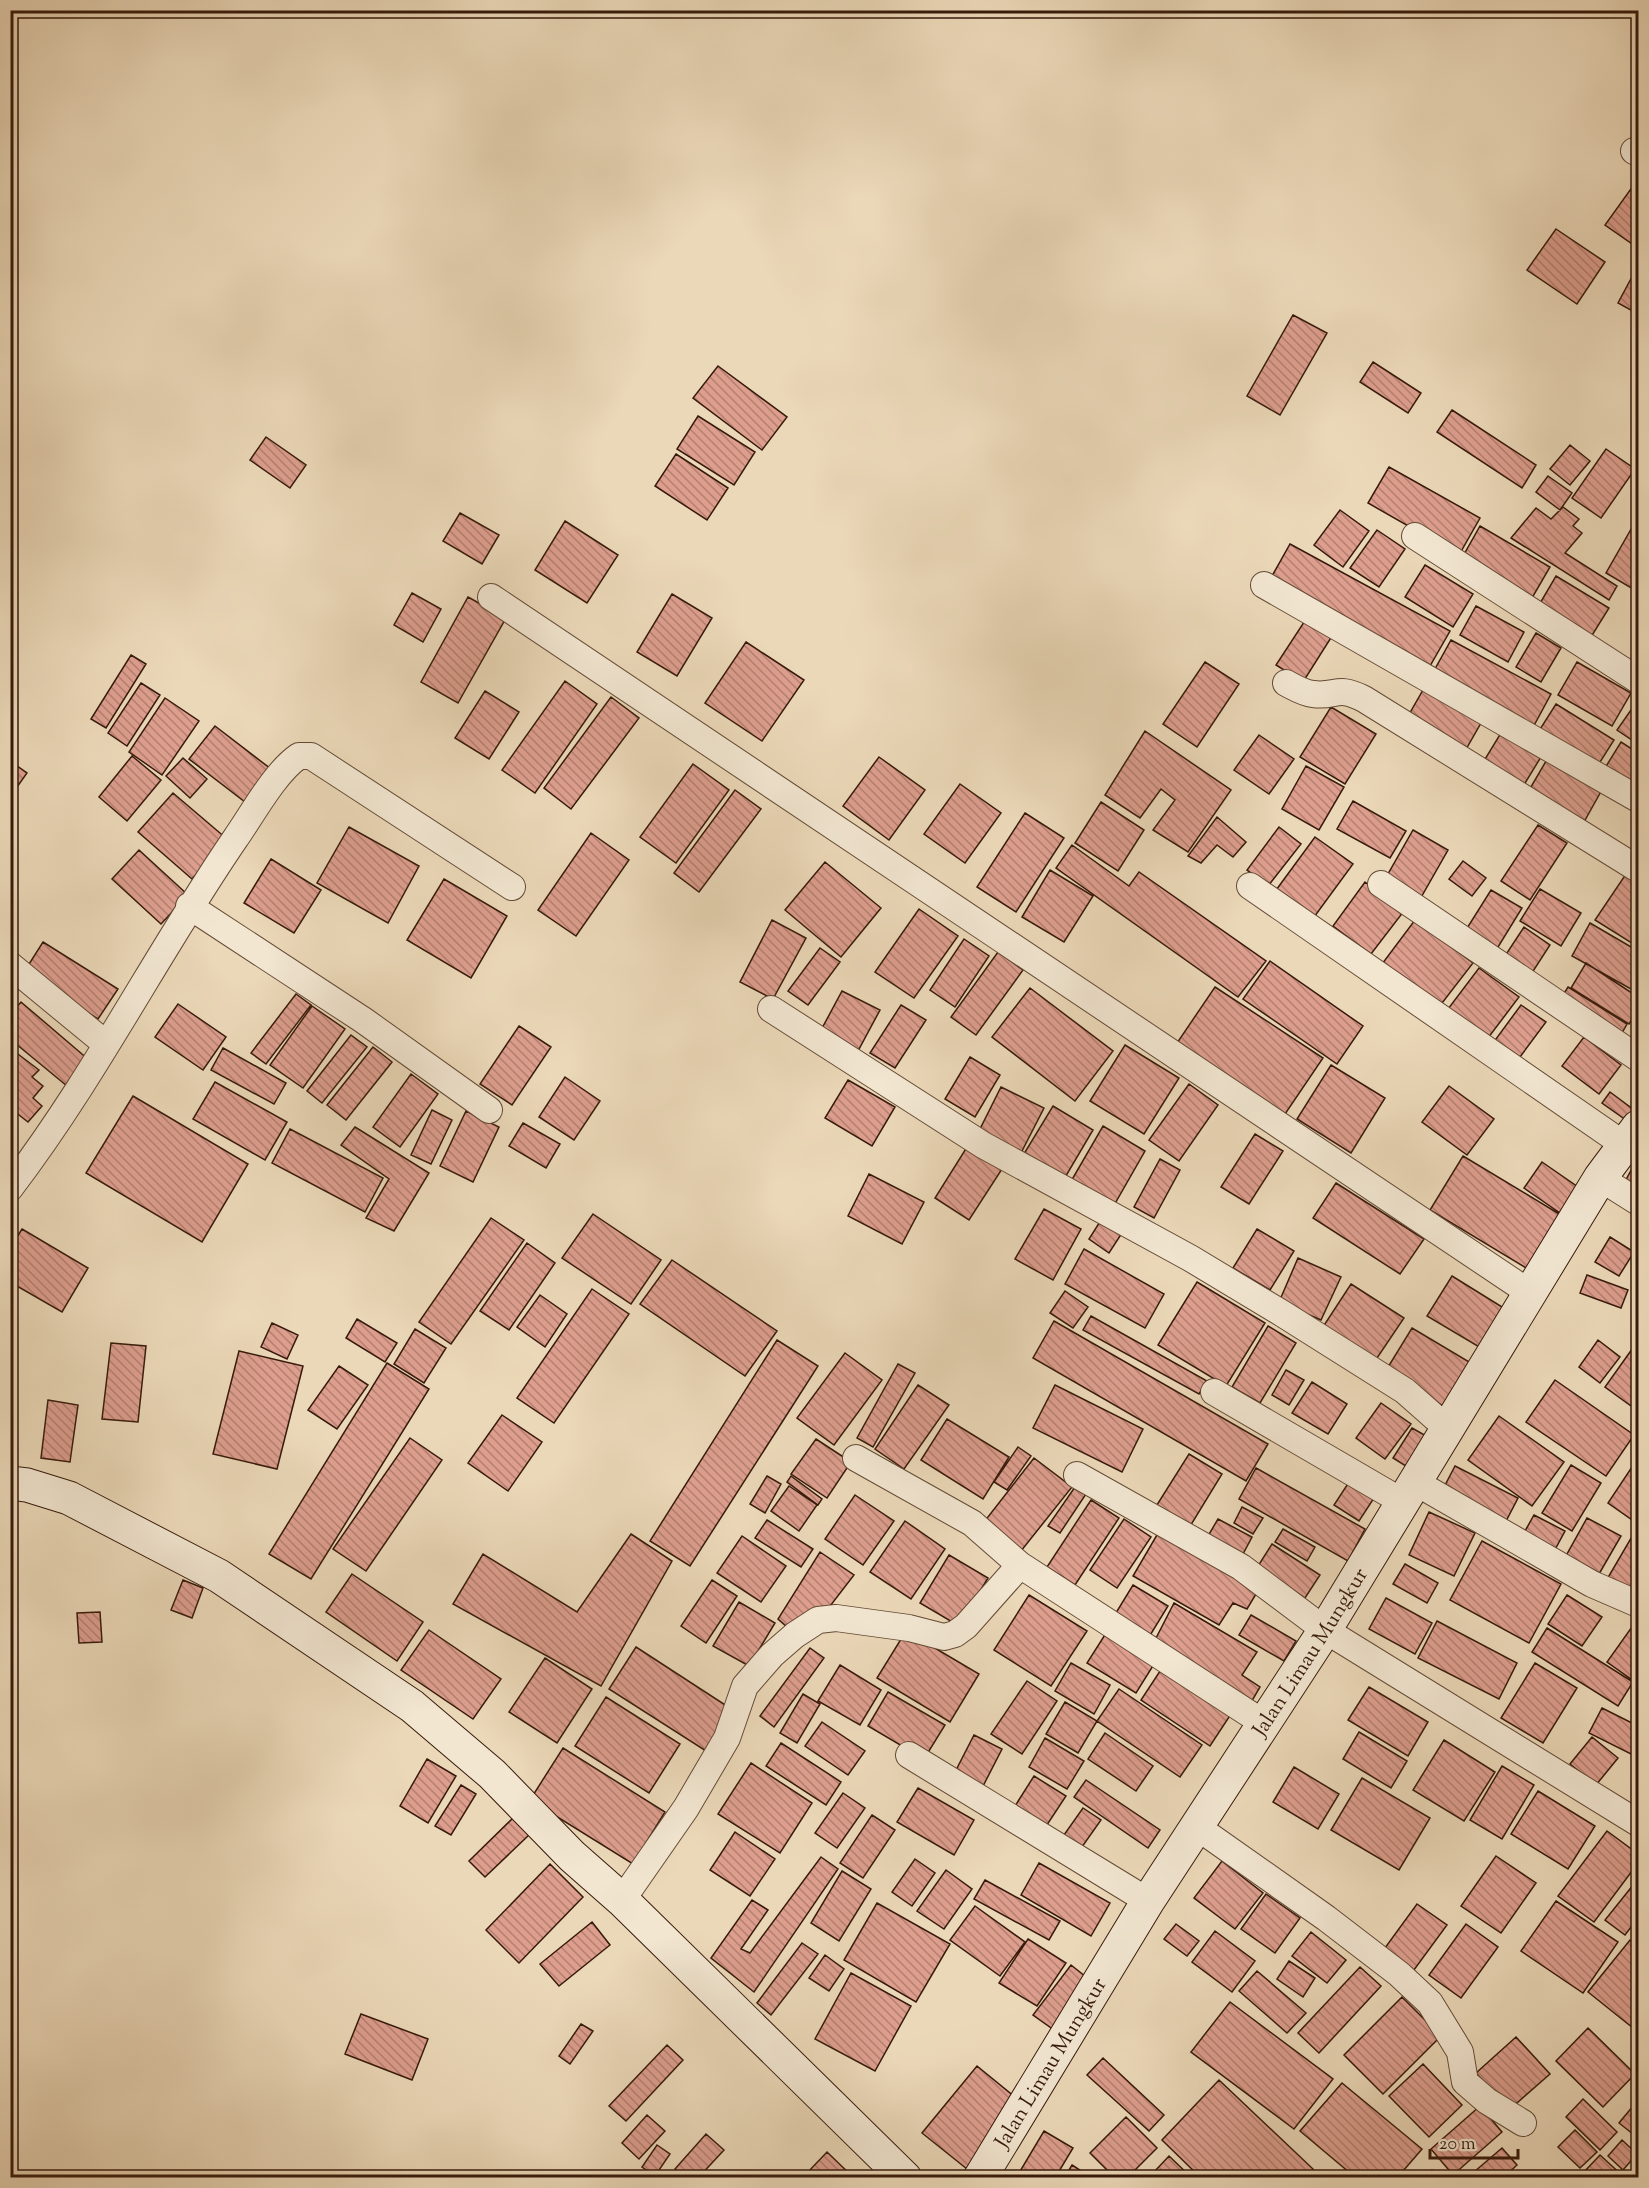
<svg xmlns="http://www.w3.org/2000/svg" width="1649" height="2188" viewBox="0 0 1649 2188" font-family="'Sorts Mill Goudy',serif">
  <defs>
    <pattern id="building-back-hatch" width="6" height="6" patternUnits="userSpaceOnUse" patternTransform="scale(1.5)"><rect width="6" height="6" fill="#dd9e8e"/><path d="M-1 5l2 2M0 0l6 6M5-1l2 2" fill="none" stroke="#b48072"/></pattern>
  </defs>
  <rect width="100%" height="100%" fill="#ebd8b8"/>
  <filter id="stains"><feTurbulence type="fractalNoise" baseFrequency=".00333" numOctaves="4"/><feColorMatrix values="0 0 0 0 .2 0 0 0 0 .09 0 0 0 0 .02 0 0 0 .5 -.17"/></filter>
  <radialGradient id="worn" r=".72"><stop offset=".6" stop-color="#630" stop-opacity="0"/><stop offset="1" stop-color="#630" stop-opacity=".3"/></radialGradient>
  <path fill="url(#building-back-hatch)" stroke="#371a0b" stroke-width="1.5" d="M1638,179V248L1605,225Z
    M1556,229L1605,262L1577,304L1527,270Z
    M1633,275L1638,278V314L1618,303Z
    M1293,315L1327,333L1280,415L1247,396Z
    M1373,362L1421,393L1408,413L1360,382Z
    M718,366L787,417L762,450L693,398Z
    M1452,410L1536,465L1522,488L1437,432Z
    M698,416L755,452L734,485L677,449Z
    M266,437L306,465L290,488L250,460Z
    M1570,445L1590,461L1570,485L1550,469Z
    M1606,449L1635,469L1601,518L1572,498Z
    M676,454L728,488L707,520L655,486Z
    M1389,467L1480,518L1459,555L1368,503Z
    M1548,476L1572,493L1560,510L1536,492Z
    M1563,507L1579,519L1573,526L1582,533L1565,553L1617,586L1609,600L1511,538L1536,508L1551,519Z
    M1340,510L1369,531L1343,567L1314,545Z
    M460,513L499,535L482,564L443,541Z
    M1638,517V592L1606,573Z
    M565,521L618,555L587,603L535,570Z
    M1480,526L1550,567L1532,598L1462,558Z
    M1377,530L1405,549L1379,587L1350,568Z
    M1290,544L1450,631L1426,673L1267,585Z
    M1425,565L1473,594L1453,627L1405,597Z
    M1556,576L1609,608L1591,637L1539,605Z
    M412,593L441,609L423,642L394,625Z
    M672,594L712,618L677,676L637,652Z
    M468,597L506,618L458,703L421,682Z
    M1476,606L1524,632L1508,662L1460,635Z
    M1308,616L1334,633L1303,682L1276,665Z
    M1536,633L1561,648L1541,682L1516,667Z
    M1451,640L1551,694L1531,731L1430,678Z
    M746,642L804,680L762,741L705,703Z
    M131,655L146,664L106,728L91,719Z
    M1205,662L1239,684L1197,747L1163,724Z
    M1577,662L1631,693L1612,726L1558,695Z
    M565,681L597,704L535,793L502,770Z
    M141,683L160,695L127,746L108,733Z
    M1427,683L1485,716L1465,751L1407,718Z
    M485,691L519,712L489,759L455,738Z
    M611,697L639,718L571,809L544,788Z
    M165,698L199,721L162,775L129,752Z
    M1638,700V744L1617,730Z
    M1556,704L1614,740L1595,770L1537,734Z
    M1331,707L1376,734L1345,784L1300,757Z
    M215,726L271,769L245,802L189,759Z
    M1504,728L1544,752L1519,793L1479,769Z
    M1145,731L1231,790L1188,852L1153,830L1175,800L1161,789L1140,818L1105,795Z
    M1259,735L1294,759L1269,794L1234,770Z
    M1621,742L1638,753V789L1605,768Z
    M132,756L161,780L127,821L99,797Z
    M1549,756L1604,786L1584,822L1528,792Z
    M879,757L925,790L889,840L843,806Z
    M183,758L207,779L190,798L166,776Z
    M10,761L27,773L10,797Z
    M693,764L729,790L676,863L640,837Z
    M1306,766L1344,787L1319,830L1282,809Z
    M960,784L1001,813L965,863L924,834Z
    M735,790L761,809L699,892L674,873Z
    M173,793L227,839L192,879L138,832Z
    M1353,801L1406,831L1390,858L1337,829Z
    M1101,802L1144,830L1118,871L1075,843Z
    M1025,813L1064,838L1016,912L977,887Z
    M1217,817L1246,842L1233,857L1217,845L1201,863L1188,856Z
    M1538,825L1567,843L1530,900L1501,881Z
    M349,827L419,866L388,923L317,883Z
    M1279,827L1301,844L1268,886L1247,870Z
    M1413,830L1448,850L1419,901L1384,881Z
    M591,833L629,860L576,936L538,910Z
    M1315,837L1353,864L1309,924L1271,897Z
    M1072,845L1129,886L1139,872L1266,961L1238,997L1056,868Z
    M139,850L188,895L161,924L112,879Z
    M271,859L321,890L294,933L244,903Z
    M1463,861L1486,878L1472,896L1449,879Z
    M825,862L881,908L841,957L785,910Z
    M1050,870L1093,896L1064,942L1022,917Z
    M1628,871L1638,878V947L1595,920Z
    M444,879L507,916L471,978L407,940Z
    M1365,882L1404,911L1371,954L1333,926Z
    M1540,889L1581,913L1561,946L1520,921Z
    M1491,890L1522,908L1495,952L1464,933Z
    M919,909L958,936L914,998L875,972Z
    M772,920L806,938L773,999L740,982Z
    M1415,920L1473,963L1439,1007L1382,964Z
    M1590,923L1638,951V993L1572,956Z
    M1524,927L1550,945L1528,979L1501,962Z
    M964,939L989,956L955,1007L930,990Z
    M43,942L118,989L98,1019L24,972Z
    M820,948L840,962L808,1005L788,991Z
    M998,952L1023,970L976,1035L951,1017Z
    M1270,961L1363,1026L1337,1064L1243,999Z
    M1586,963L1638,997V1010L1629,1024L1571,988Z
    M1479,968L1519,997L1488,1038L1448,1009Z
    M1215,987L1323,1058L1283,1117L1175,1046Z
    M1568,987L1627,1024L1618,1040L1558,1003Z
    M1030,988L1113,1051L1075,1101L992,1037Z
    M842,991L880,1010L858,1051L820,1032Z
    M296,994L311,1005L266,1064L251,1053Z
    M21,1002L89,1060L67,1086L10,1039V1015Z
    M178,1004L226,1037L203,1070L155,1037Z
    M901,1005L926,1020L895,1068L870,1053Z
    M1521,1005L1546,1022L1517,1061L1493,1043Z
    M312,1006L345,1029L303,1088L270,1065Z
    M519,1026L551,1047L512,1105L480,1084Z
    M351,1035L367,1047L322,1103L307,1091Z
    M1584,1037L1621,1065L1599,1094L1562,1066Z
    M1125,1045L1179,1078L1144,1134L1090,1101Z
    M373,1047L392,1062L346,1120L327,1105Z
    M10,1048L39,1070L32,1077L43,1086L33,1098L42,1106L28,1122L10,1108Z
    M223,1048L286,1083L274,1104L211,1070Z
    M970,1057L1000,1075L975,1117L945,1099Z
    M1331,1065L1385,1098L1351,1153L1297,1119Z
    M411,1074L438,1094L400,1147L373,1127Z
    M565,1077L600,1101L574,1140L539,1117Z
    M848,1080L895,1107L872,1146L825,1118Z
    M215,1082L287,1122L265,1160L193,1119Z
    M1189,1084L1218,1105L1179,1161L1149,1140Z
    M1449,1086L1494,1119L1467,1155L1422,1122Z
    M1001,1087L1044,1108L1021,1153L979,1131Z
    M1610,1092L1634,1110L1626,1120L1602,1103Z
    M133,1096L248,1164L202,1242L86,1173Z
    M1053,1106L1093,1130L1060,1186L1019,1162Z
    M432,1110L452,1120L431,1164L411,1155Z
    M466,1111L499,1127L473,1182L440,1166Z
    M523,1123L560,1144L546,1168L509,1146Z
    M1103,1126L1145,1151L1113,1207L1070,1183Z
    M355,1127L429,1173L394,1231L366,1218L389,1179L341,1145Z
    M290,1129L383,1178L365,1212L272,1163Z
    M1255,1134L1283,1151L1249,1204L1221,1187Z
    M967,1147L1002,1169L969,1220L935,1198Z
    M1463,1156L1561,1215L1528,1269L1430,1210Z
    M1160,1159L1180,1170L1154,1218L1134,1207Z
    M1542,1162L1578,1187L1560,1213L1524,1188Z
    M1634,1165L1638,1167V1195L1622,1187Z
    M869,1174L924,1202L902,1244L848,1216Z
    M1336,1183L1424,1239L1400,1274L1313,1218Z
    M1044,1209L1081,1229L1053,1280L1015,1259Z
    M593,1214L661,1260L631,1304L562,1258Z
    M491,1218L524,1240L451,1344L419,1322Z
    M1101,1220L1122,1233L1109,1253L1089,1239Z
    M22,1229L88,1268L62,1312L10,1282V1248Z
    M1257,1229L1294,1251L1270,1290L1233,1268Z
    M1610,1237L1634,1252L1619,1276L1595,1262Z
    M527,1243L555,1263L509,1330L480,1311Z
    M1084,1249L1164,1294L1145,1328L1065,1284Z
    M1298,1258L1341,1277L1321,1320L1279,1302Z
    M672,1260L777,1331L745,1376L640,1304Z
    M1587,1275L1628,1290L1621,1308L1580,1293Z
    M1452,1276L1515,1315L1491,1354L1427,1316Z
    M1197,1282L1265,1323L1226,1386L1158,1345Z
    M1351,1284L1404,1318L1371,1367L1319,1333Z
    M592,1289L629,1314L554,1423L517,1398Z
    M1065,1291L1088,1307L1073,1328L1050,1313Z
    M540,1295L567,1314L545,1347L517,1327Z
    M1091,1316L1207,1381L1199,1394L1083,1330Z
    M357,1319L397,1343L385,1362L346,1338Z
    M1054,1321L1268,1444L1246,1481L1033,1358Z
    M272,1323L298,1335L287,1359L261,1347Z
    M1268,1326L1296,1343L1260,1403L1232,1387Z
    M1412,1328L1481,1369L1455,1413L1385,1372Z
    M415,1329L446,1348L424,1383L394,1364Z
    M777,1340L818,1366L690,1566L650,1541Z
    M1598,1340L1620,1357L1600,1383L1579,1367Z
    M111,1343L146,1346L138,1422L102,1419Z
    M1635,1345L1638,1348V1395L1631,1406L1605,1387Z
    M239,1351L303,1366L277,1469L213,1454Z
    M845,1353L882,1380L834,1445L797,1418Z
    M387,1363L429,1389L311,1579L269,1554Z
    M898,1364L915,1373L873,1447L857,1438Z
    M339,1366L368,1385L337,1429L308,1410Z
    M1286,1370L1304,1380L1289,1405L1272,1395Z
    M1555,1380L1634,1435L1606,1476L1526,1422Z
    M1312,1382L1347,1404L1328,1434L1292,1413Z
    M918,1385L949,1405L904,1469L875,1449Z
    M1055,1385L1143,1429L1122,1472L1033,1428Z
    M48,1400L78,1405L70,1462L41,1458Z
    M1381,1403L1411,1424L1385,1459L1356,1438Z
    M502,1415L542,1442L508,1491L468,1463Z
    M1499,1416L1564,1462L1532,1506L1468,1460Z
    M947,1419L1009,1457L983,1499L921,1460Z
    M1412,1428L1428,1437L1409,1468L1393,1458Z
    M410,1438L442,1460L366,1571L333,1549Z
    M816,1439L851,1462L827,1498L791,1474Z
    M1018,1447L1031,1456L1007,1490L994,1482Z
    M1189,1454L1222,1474L1189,1528L1155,1508Z
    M1034,1458L1072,1487L1021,1551L984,1522Z
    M1638,1458V1524L1608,1503Z
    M1571,1465L1601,1483L1572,1531L1542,1513Z
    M1455,1466L1518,1498L1504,1525L1441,1493Z
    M1256,1468L1365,1529L1348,1561L1239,1499Z
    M767,1476L781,1484L765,1513L750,1504Z
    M791,1476L822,1499L818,1505L787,1482Z
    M1351,1479L1376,1495L1359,1521L1334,1505Z
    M789,1486L817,1505L799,1531L771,1511Z
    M1075,1487L1086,1494L1060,1533L1048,1526Z
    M855,1495L894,1521L863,1565L825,1539Z
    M1091,1500L1119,1518L1075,1585L1047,1567Z
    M1242,1507L1263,1518L1253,1534L1234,1523Z
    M1429,1512L1475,1533L1454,1576L1409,1555Z
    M1534,1515L1565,1531L1551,1557L1520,1540Z
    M1587,1518L1621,1536L1595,1581L1562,1563Z
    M1124,1519L1151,1537L1117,1588L1090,1570Z
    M1218,1519L1252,1537L1243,1554L1208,1536Z
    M767,1520L813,1549L801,1567L755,1538Z
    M905,1521L945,1549L911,1599L870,1572Z
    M1161,1528L1259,1589L1247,1609L1233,1603L1219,1625L1133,1576Z
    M1283,1529L1315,1547L1307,1561L1275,1542Z
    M1634,1533L1638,1536V1599L1606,1581Z
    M631,1534L672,1561L601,1686L453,1604L483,1554L577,1612Z
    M742,1536L786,1566L761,1602L717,1573Z
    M1482,1541L1561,1584L1529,1643L1450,1600Z
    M1272,1544L1320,1575L1305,1598L1258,1566Z
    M820,1552L854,1575L824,1614L794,1633L778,1619Z
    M949,1555L988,1578L959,1626L920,1603Z
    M1405,1564L1438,1583L1427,1603L1393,1584Z
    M352,1574L423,1622L397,1661L326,1612Z
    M183,1580L203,1588L192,1618L171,1610Z
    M712,1580L737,1596L706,1643L681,1626Z
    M1133,1585L1168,1606L1146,1642L1111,1621Z
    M1029,1595L1087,1631L1051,1686L994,1650Z
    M1567,1595L1602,1617L1582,1646L1548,1624Z
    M1386,1598L1432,1623L1415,1654L1369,1629Z
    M739,1602L775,1623L749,1666L713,1646Z
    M1174,1603L1257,1652L1242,1675L1260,1687L1249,1706L1153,1644Z
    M100,1612L102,1642L79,1643L77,1613Z
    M1251,1615L1296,1641L1284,1661L1239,1635Z
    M1437,1621L1517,1663L1499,1699L1418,1658Z
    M1634,1624L1638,1627V1684L1607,1662Z
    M1547,1628L1633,1682L1618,1706L1532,1652Z
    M429,1630L501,1679L473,1719L401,1670Z
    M1108,1630L1156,1661L1136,1693L1087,1663Z
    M906,1631L979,1674L950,1722L877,1678Z
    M636,1647L733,1710L706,1751L609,1689Z
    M810,1648L824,1658L774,1727L760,1716Z
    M545,1658L592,1689L557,1743L509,1712Z
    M1071,1663L1110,1685L1094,1714L1055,1691Z
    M1535,1663L1577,1688L1543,1743L1501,1718Z
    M840,1665L881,1690L860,1725L818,1701Z
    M1164,1665L1233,1711L1210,1746L1141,1700Z
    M1027,1681L1057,1701L1022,1754L991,1734Z
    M1369,1687L1428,1722L1408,1756L1348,1720Z
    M1119,1689L1202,1745L1180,1777L1097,1721Z
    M888,1692L945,1725L924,1759L868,1726Z
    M803,1694L820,1704L797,1743L780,1733Z
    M606,1697L680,1744L649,1793L575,1746Z
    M1065,1702L1097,1721L1078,1753L1046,1734Z
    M1602,1708L1638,1726V1749L1635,1756L1589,1733Z
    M822,1722L865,1751L848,1775L805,1746Z
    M1359,1732L1407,1761L1391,1788L1343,1759Z
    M1105,1733L1153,1766L1136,1791L1088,1759Z
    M974,1735L1002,1749L980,1792L952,1778Z
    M1592,1737L1618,1758L1596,1785L1570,1764Z
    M1045,1738L1084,1761L1067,1789L1029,1767Z
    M1444,1740L1495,1772L1464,1821L1413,1790Z
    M781,1743L841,1782L826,1805L766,1766Z
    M563,1748L665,1812L633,1864L530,1800Z
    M427,1759L456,1776L428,1823L400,1806Z
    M751,1763L812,1803L780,1853L718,1814Z
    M1502,1766L1534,1785L1502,1839L1470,1820Z
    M1294,1767L1339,1794L1318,1829L1273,1802Z
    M1034,1776L1066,1796L1041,1834L1010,1814Z
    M1362,1778L1430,1818L1399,1870L1331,1830Z
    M1086,1780L1160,1830L1148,1848L1074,1797Z
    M461,1785L476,1794L451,1835L435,1826Z
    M918,1788L974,1820L954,1855L897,1822Z
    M1538,1791L1595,1826L1568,1869L1511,1834Z
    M843,1793L865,1808L837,1848L815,1833Z
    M1083,1808L1101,1820L1077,1854L1059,1842Z
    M872,1815L895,1830L863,1878L840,1863Z
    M514,1817L530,1834L485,1877L469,1861Z
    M1607,1831L1638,1854V1863L1594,1922L1558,1896Z
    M735,1832L775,1859L750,1896L710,1870Z
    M1496,1856L1536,1883L1501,1933L1461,1906Z
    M821,1857L838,1869L754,1992L711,1958L752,1900L768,1910L741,1949L750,1953Z
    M915,1859L935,1873L912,1906L892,1892Z
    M1222,1861L1263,1893L1235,1929L1194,1898Z
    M1039,1863L1110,1903L1091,1936L1021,1895Z
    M550,1864L583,1897L519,1963L486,1930Z
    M946,1870L972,1889L944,1929L917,1911Z
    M842,1871L871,1889L839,1941L811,1923Z
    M1638,1879V1918L1625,1935L1605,1920Z
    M985,1880L1060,1921L1049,1940L974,1899Z
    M1266,1894L1300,1918L1275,1953L1241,1929Z
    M1556,1901L1618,1942L1583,1993L1521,1951Z
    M877,1903L950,1944L916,2002L844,1960Z
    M1417,1904L1447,1925L1411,1974L1382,1952Z
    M975,1906L1025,1942L1000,1976L950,1940Z
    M592,1922L610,1945L559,1986L540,1964Z
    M1176,1924L1199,1941L1187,1956L1164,1939Z
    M1466,1924L1498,1947L1461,1998L1429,1975Z
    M1215,1931L1255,1961L1232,1992L1192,1962Z
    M1311,1932L1346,1960L1327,1983L1292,1956Z
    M1028,1939L1066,1963L1037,2006L999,1983Z
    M1630,1940L1638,1947V2032L1588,1992Z
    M802,1943L818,1954L771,2015L757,2003Z
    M825,1955L844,1969L829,1991L809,1978Z
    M1289,1961L1315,1978L1303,1997L1277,1979Z
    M1071,1965L1091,1981L1054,2030L1033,2015Z
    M1360,1967L1381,1986L1319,2053L1298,2033Z
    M1257,1971L1306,2013L1287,2033L1239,1991Z
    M851,1973L911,2006L875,2071L815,2039Z
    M1402,1997L1441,2036L1383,2094L1344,2055Z
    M1230,2002L1333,2079L1294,2129L1191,2052Z
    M361,2014L428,2039L412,2080L345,2054Z
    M581,2024L593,2031L570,2064L559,2056Z
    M1588,2028L1635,2074L1603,2107L1556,2061Z
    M1516,2037L1550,2074L1509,2110L1476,2073Z
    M667,2045L683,2060L626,2121L609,2106Z
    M1103,2058L1164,2115L1149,2131L1087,2075Z
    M1423,2064L1462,2105L1429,2137L1389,2096Z
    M977,2066L1021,2102L967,2169L922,2133Z
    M1219,2080L1313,2169L1306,2178H1201L1162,2140Z
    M1342,2083L1422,2149L1397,2178H1356L1300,2131Z
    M1583,2099L1617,2132L1600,2150L1566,2117Z
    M1638,2100V2138L1619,2123Z
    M1480,2106L1502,2132L1453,2175L1431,2149Z
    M647,2115L665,2131L639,2159L622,2143Z
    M1126,2117L1157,2148L1127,2178H1115L1090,2153Z
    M1575,2130L1597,2152L1580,2168L1558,2147Z
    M1044,2131L1073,2148L1055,2178H1016Z
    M706,2134L724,2150L698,2178H684L675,2169Z
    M1622,2140L1637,2154L1623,2170L1608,2156Z
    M657,2145L670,2154L655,2176L642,2167Z
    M1502,2148L1517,2165L1503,2178H1467Z
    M827,2152L854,2178H812L807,2173Z
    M1600,2155L1625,2178H1588L1583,2173Z
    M1169,2156L1192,2178H1160L1154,2172Z
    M1072,2165L1092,2178H1064Z
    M1432,2170L1440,2178H1424Z"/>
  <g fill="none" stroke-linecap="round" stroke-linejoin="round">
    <defs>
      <path id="street" d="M1634,151L1638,153
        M1415,536L1638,680
        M1264,585L1638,799
        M491,597L1530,1293
        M1286,683C1294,687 1303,693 1313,694C1337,697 1337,685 1364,699L1638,869
        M1381,884L1638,1058
        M1250,886L1626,1146
        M189,906L363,1020L489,1110
        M10,965L106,1044
        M771,1009L983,1145L1190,1258L1283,1314L1405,1391L1448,1429
        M1600,1178L1638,1202
        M10,1188C94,1078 157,953 235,839C252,815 275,772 299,756H311L512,887
        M1214,1392L1403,1502
        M856,1458L972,1523L1020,1565L1265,1724
        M1077,1475L1241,1567L1325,1630L1638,1823
        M1415,1482L1592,1584L1638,1604
        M909,1755L1148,1901
        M1197,1827L1326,1918L1399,1974L1430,2003L1460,2052L1465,2082L1487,2101L1523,2123
        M622,1900L686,1808L727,1738L745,1686L772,1655L795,1635L818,1620L836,1618L909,1628L944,1637L955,1634L966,1626L1020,1565"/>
      <g id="secondary">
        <path d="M10,1483L27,1485L69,1498L219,1576L412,1706L492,1774L572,1856L622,1900L905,2178"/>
        <path id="s1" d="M980,2178L1148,1901L1325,1630L1600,1178L1638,1127"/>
      </g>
    </defs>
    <use href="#street" stroke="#644a36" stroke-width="28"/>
    <use href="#secondary" stroke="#371a0b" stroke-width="35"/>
    <use href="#street" stroke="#f2e6d1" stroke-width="26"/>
    <use href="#secondary" stroke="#f2e6d1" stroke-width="33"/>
  </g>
  <g text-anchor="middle" stroke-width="5" stroke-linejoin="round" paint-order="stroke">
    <g font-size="21" fill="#371a0b" stroke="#f2e6d1">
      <text dy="7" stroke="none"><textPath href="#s1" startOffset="621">Jalan Limau Mungkur</textPath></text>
      <text dy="7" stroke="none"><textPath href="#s1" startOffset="135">Jalan Limau Mungkur</textPath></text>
    </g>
  </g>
  <rect width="1649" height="2188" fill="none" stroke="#ebd8b8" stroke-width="36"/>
  <rect x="12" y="12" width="1625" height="2164" fill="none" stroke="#371a0b" stroke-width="3"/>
  <rect x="18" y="18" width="1613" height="2152" fill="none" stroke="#371a0b" stroke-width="1.5"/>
  <path d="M1430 2149v9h88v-9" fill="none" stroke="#371a0b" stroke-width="3"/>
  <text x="1439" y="2149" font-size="18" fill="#371a0b" stroke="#f2e6d1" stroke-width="4.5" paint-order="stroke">20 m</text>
  <rect width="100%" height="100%" filter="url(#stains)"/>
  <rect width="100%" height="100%" fill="url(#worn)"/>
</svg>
